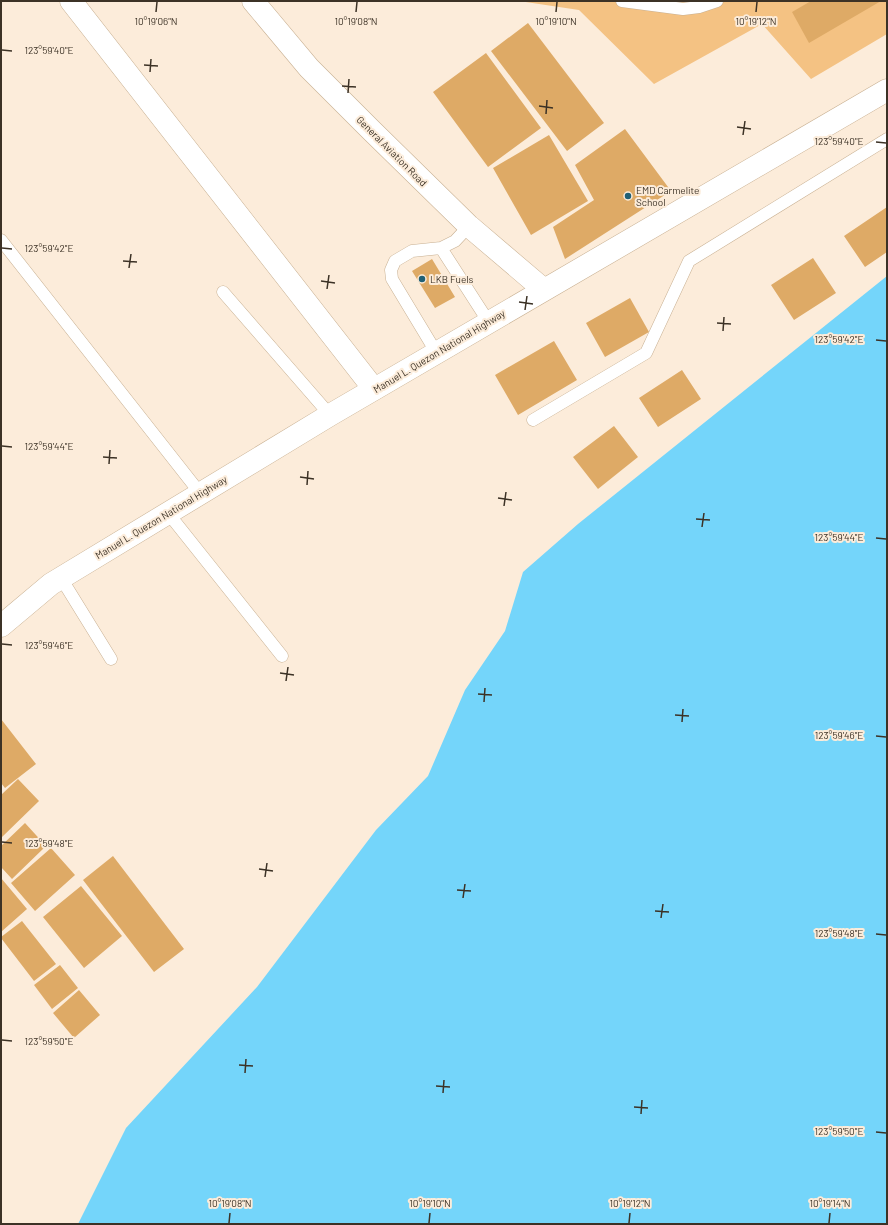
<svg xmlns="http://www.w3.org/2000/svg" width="888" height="1225" viewBox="0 0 888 1225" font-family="Barlow,sans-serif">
  <rect width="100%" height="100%" fill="#fcecda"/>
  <path fill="#f4c283" d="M519,1H887V34L811,79L762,24L654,84L579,10Z"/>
  <path fill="#74d5fa" d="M887,276V1224H78L126,1128L257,987L376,830L428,776L465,690L505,631L523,572L578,524Z"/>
  <path fill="#deaa66" d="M811,1H881L809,43L792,12Z
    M528,23L604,123L567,151L491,51Z
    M486,53L541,128L488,167L433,92Z
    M625,129L671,191L565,259L553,227L594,200L575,165Z
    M549,135L588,201L531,235L493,168Z
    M887,207V252L865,267L844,236Z
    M813,258L836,293L794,320L771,285Z
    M432,259L455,297L435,308L412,271Z
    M630,298L649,332L605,357L586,323Z
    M554,341L577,380L518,415L495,375Z
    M682,370L701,399L658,427L639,398Z
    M614,426L638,457L598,489L573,457Z
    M1,719L36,764L5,788L1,783Z
    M18,779L39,801L1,838V795Z
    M25,823L46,846L12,879L1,867V846Z
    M51,848L75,875L35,911L11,883Z
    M113,856L184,949L154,972L83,880Z
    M1,878L27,909L1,932Z
    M81,886L122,936L84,968L43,917Z
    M22,921L56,964L34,981L1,938V937Z
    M60,965L78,988L52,1009L34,985Z
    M79,990L100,1015L74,1038L53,1013Z"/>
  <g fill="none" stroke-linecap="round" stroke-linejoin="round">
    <defs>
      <path id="service" d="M622,1L683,9L699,7L717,1
        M1,240L200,493
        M441,248L488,321
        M223,292L330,415
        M436,352L392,279L391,270L395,261L412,251L441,248L455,241L469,226
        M533,420L646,353L689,261L887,139
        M168,513L282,656
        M61,578L111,659"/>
      <path id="minor" d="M71,1L374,389"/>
      <path id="secondary" d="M253,1L309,68L371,130L469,226L543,289"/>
      <path id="primary" d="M1,626L51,584L330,415L887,90"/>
    </defs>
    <use href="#service" stroke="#c8b092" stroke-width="13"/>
    <use href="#minor" stroke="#c8b092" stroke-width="23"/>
    <use href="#secondary" stroke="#c8b092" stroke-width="23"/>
    <use href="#primary" stroke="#c8b092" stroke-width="23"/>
    <use href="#service" stroke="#fff" stroke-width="12"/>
    <use href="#minor" stroke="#fff" stroke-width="22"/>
    <use href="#secondary" stroke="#fff" stroke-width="22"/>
    <use href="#primary" stroke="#fff" stroke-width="22"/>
  </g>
  <path fill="none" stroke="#3c3226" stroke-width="1.5" d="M156,12L157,2M356,12L357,2M556,12L557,2M756,12L757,2M2,50L12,51M144,65L158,66M150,72L151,59M342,86L356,87M348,93L349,79M539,106L553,108M546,114L547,100M737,127L751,129M743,135L745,121M876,142L886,143M2,248L12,249M123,261L137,262M129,268L131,254M321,281L335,283M327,289L329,275M519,302L533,304M525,310L527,296M717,323L731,324M723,331L724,317M876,340L886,341M2,446L12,447M103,457L117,458M109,464L110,450M300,477L314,479M307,485L308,471M498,498L512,500M504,506L506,492M696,519L710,520M702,527L704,513M876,538L886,539M2,644L12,645M280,673L294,675M286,681L288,667M478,694L492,695M484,702L485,688M675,715L689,716M682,722L683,709M876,736L886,737M2,842L12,843M259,869L273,871M265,877L267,863M457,890L471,891M463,898L465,884M655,911L669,912M661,918L663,904M876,934L886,935M2,1040L12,1041M239,1065L253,1066M245,1073L246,1059M436,1086L450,1087M443,1093L444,1080M634,1107L648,1108M641,1114L642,1100M876,1132L886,1133M229,1223L230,1213M429,1223L430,1213M629,1223L630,1213M829,1223L830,1213"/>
  <g fill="#206075" stroke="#fcecda" stroke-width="1.5">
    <circle cx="628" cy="196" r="4"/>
    <circle cx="422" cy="279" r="4"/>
  </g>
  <g text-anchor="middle" stroke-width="4" stroke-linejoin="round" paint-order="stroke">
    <g font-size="10" fill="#3c3226" stroke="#fcecda">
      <text transform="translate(392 151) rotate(45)" y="4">General Aviation Road</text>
      <text transform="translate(439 351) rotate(-31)" y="4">Manuel L. Quezon National Highway</text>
      <text transform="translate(161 517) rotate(-31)" y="4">Manuel L. Quezon National Highway</text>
    </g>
    <g font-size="10" fill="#3c3226" stroke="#fcecda" text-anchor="start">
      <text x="636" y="194">EMD Carmelite<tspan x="636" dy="12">School</tspan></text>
      <text x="430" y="283">LKB Fuels</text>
    </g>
  </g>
  <g font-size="10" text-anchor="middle" fill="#3c3226" stroke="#fcecda" stroke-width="4" stroke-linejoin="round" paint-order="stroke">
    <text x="156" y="25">10°19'06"N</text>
    <text x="356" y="25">10°19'08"N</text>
    <text x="556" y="25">10°19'10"N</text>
    <text x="756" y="25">10°19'12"N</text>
    <text x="49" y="54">123°59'40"E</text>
    <text x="839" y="145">123°59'40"E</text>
    <text x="49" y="252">123°59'42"E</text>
    <text x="839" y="343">123°59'42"E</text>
    <text x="49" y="450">123°59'44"E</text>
    <text x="839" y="541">123°59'44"E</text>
    <text x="49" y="649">123°59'46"E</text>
    <text x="839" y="739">123°59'46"E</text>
    <text x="49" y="847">123°59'48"E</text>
    <text x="839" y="937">123°59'48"E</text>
    <text x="49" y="1045">123°59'50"E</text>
    <text x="839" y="1135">123°59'50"E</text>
    <text x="230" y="1207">10°19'08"N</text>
    <text x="430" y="1207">10°19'10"N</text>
    <text x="630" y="1207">10°19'12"N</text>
    <text x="830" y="1207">10°19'14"N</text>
  </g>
  <rect width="888" height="1225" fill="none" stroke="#3c3226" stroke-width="4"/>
</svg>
